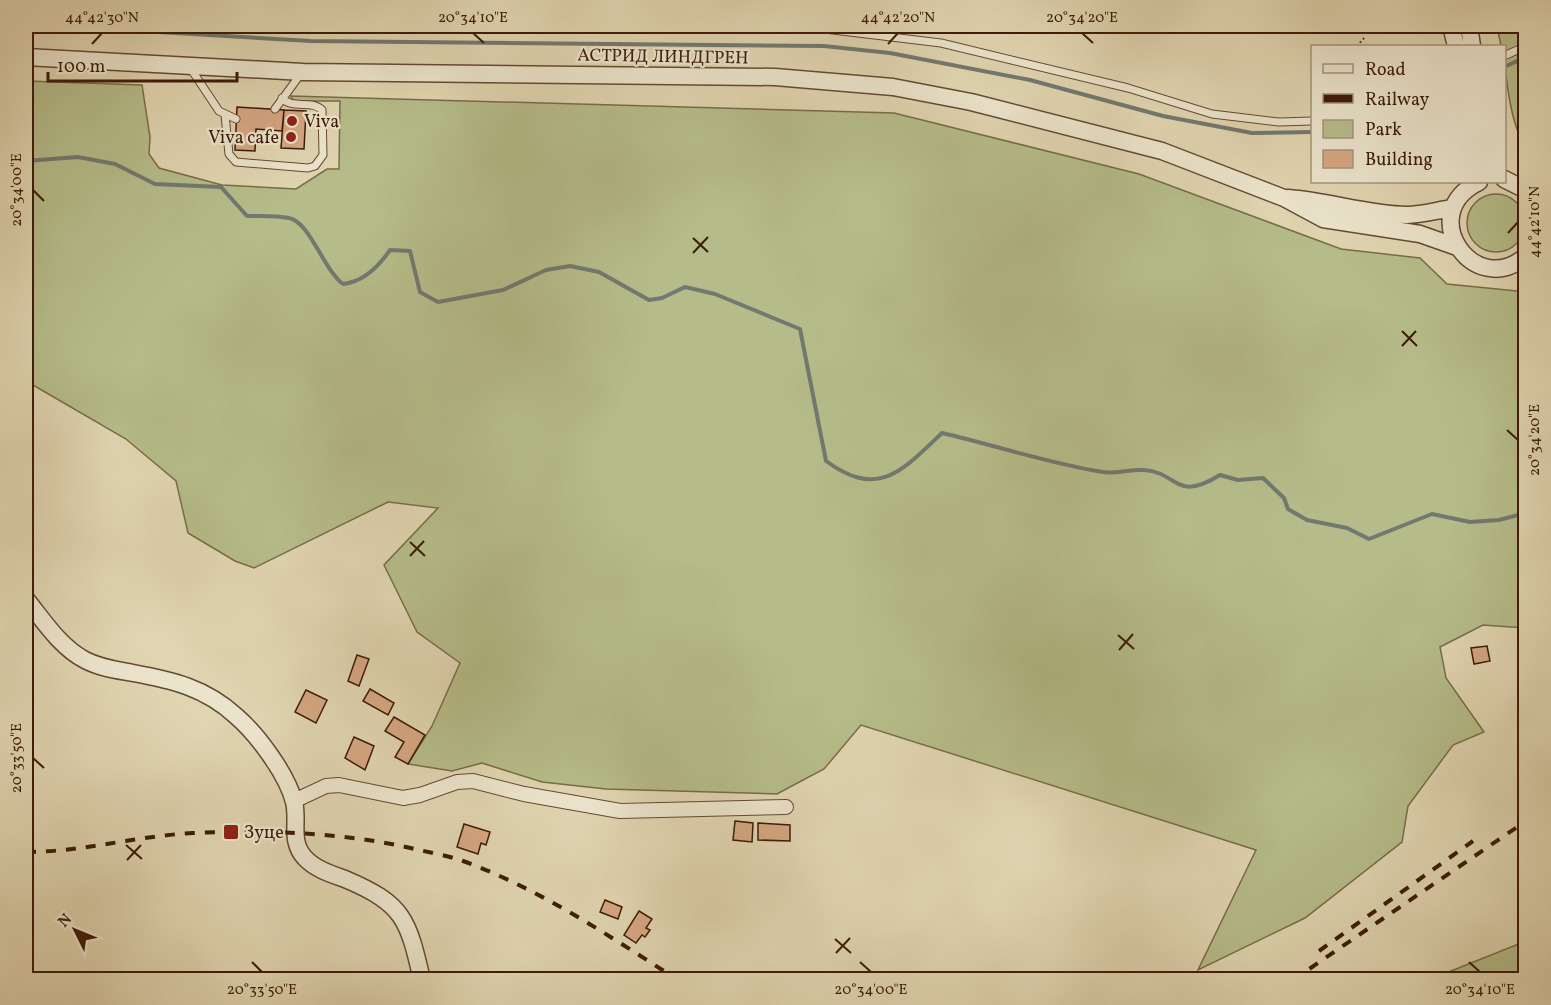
<svg xmlns="http://www.w3.org/2000/svg" width="1551" height="1005" viewBox="0 0 1551 1005" font-family="Vollkorn,serif">
  <rect width="100%" height="100%" fill="#e0d5b1"/>
  <filter id="stains"><feTurbulence type="fractalNoise" baseFrequency=".00333" numOctaves="4"/><feColorMatrix values="0 0 0 0 .2 0 0 0 0 .09 0 0 0 0 .02 0 0 0 .5 -.17"/></filter>
  <radialGradient id="worn" r=".72"><stop offset=".6" stop-color="#630" stop-opacity="0"/><stop offset="1" stop-color="#630" stop-opacity=".3"/></radialGradient>
  <path fill="#b5bc89" stroke="#786c48" stroke-width="1.5" d="M1497,26H1525V145C1510,124 1505,74 1504,46H1501Z
    M26,81L142,85L150,137L149,154L159,168L222,185L296,189L327,169H339L340,101H293L291,96L894,113L1139,174L1341,249L1420,258L1447,284L1517,291L1525,286V628L1483,625L1440,647L1446,678L1484,732L1453,745L1408,806L1402,842L1305,918L1198,970L1256,850L861,725L824,769L777,794L606,789L542,782L482,763L452,771L408,764L432,726L460,663L417,632L384,565L438,508L388,502L254,568L235,561L188,533L176,481L126,439L26,381Z
    M1467 223a29 29 0 1 1 58 0a29 29 0 1 1-58 0Z
    M1521,943L1525,945V979H1431Z"/>
  <g fill="none" stroke-linecap="round" stroke-linejoin="round">
    <path stroke="#727970" stroke-width="4" d="M56,26L311,41L824,46L890,53L1030,80L1163,116L1252,133L1312,132
      M1504,67L1526,57
      M26,161L78,157L115,164L155,184L221,187L247,216C260,216 275,215 289,218C310,222 323,269 343,284C364,282 379,266 390,250L410,251L420,292L438,302L503,290L546,270L570,266L599,272L649,300L662,298L685,287L715,294L800,329L826,461C878,499 901,472 942,433C994,445 1051,464 1103,472C1116,474 1130,469 1144,470C1178,472 1175,503 1220,475L1238,480L1263,478L1284,498L1288,509L1307,520L1347,528L1369,539L1432,514L1470,522L1499,520L1526,513"/>
  </g>
  <path fill="#d5a782" stroke="#3c1b08" stroke-width="1.5" d="M237,107L284,110L282,131L256,129L255,151L235,150Z
    M284,110L306,111L304,149L281,148Z
    M1487,646L1490,661L1474,664L1471,648Z
    M357,655L369,659L359,686L348,681Z
    M370,689L394,703L388,715L363,701Z
    M306,690L327,700L316,723L295,712Z
    M394,717L425,735L408,764L395,757L404,742L385,731Z
    M354,737L374,746L365,770L345,758Z
    M735,821L753,823L752,842L733,840Z
    M758,823L790,825V841L758,840Z
    M464,824L490,832L486,845L481,843L478,854L457,847Z
    M605,900L622,907L618,919L600,912Z
    M639,911L652,919L646,928L650,930L645,937L642,935L636,943L624,935Z"/>
  <g fill="none" stroke-linecap="round" stroke-linejoin="round">
    <defs>
      <path id="service" d="M308,26L808,27L941,43L1128,88L1212,114L1279,122L1312,121
        M1504,56L1526,46
        M191,69L219,111L236,119
        M275,109L300,75
        M225,115L229,154L236,162L308,168L315,166L323,155L322,110C311,99 292,110 282,98"/>
      <path id="minor" d="M294,801L326,786L339,785L403,798L420,795L457,782L473,781L524,794L620,811L786,807"/>
      <path id="tertiary" d="M1451,26L1456,46
        M1469,26L1472,46
        M26,57L303,72L775,77L893,87L971,102L1162,151L1284,198L1323,219L1420,234L1457,247
        M1504,179L1526,190
        M1479,182C1414,213 1474,301 1526,256
        M1288,198C1328,201 1367,214 1407,215C1422,215 1438,210 1453,208
        M26,599C43,620 60,647 85,660C100,668 117,670 133,673C172,680 206,688 236,716C257,734 287,774 294,802C299,821 289,841 305,858C315,869 331,874 345,879C404,904 408,919 422,980"/>
    </defs>
    <use href="#service" stroke="#654a32" stroke-width="9"/>
    <use href="#minor" stroke="#654a32" stroke-width="16"/>
    <use href="#tertiary" stroke="#654a32" stroke-width="19"/>
    <path stroke="#3c1b08" stroke-width="2" stroke-dasharray="1.5 3" stroke-linecap="butt" d="M1357,46L1365,37"/>
    <use href="#service" stroke="#ebe4cc" stroke-width="7"/>
    <use href="#minor" stroke="#ebe4cc" stroke-width="14"/>
    <use href="#tertiary" stroke="#ebe4cc" stroke-width="16"/>
    <path stroke="#3c1b08" stroke-width="4" stroke-dasharray="10 10" stroke-linecap="butt" d="M26,852C82,852 136,836 193,833C270,830 344,832 419,850C433,853 449,856 463,861C540,889 609,936 678,980
      M1319,951L1473,841
      M1293,980L1526,821"/>
  </g>
  <path fill="none" stroke="#3c1b08" stroke-width="2" d="M473,33L484,43M1082,33L1093,43M92,44L102,33M888,44L898,33M33,190L44,201M1508,233L1518,222M693,238L708,252M693,253L708,237M1402,331L1417,346M1402,346L1416,331M1507,430L1518,440M410,542L425,556M410,556L424,541M1118,635L1134,649M1119,650L1133,634M33,758L44,768M126,845L142,859M127,860L141,845M835,939L851,953M836,953L850,938M252,962L262,972M860,962L871,972M1469,962L1480,972"/>
  <g fill="#8f2418" stroke="#ebe4cc" stroke-width="2">
    <circle cx="292" cy="121" r="6"/>
    <circle cx="291" cy="137" r="6"/>
    <rect x="223" y="824" width="16" height="16" rx="3"/>
  </g>
  <g text-anchor="middle" stroke-width="4.5" stroke-linejoin="round" paint-order="stroke">
    <g font-size="18" fill="#3c1b08" stroke="#ebe4cc">
      <text transform="translate(663 56) rotate(1)" y="6">АСТРИД ЛИНДГРЕН</text>
    </g>
    <g font-size="18" fill="#3c1b08" stroke="#ebe4cc" text-anchor="start">
      <text x="304" y="127">Viva</text>
      <text x="279" y="143" text-anchor="end">Viva cafe</text>
      <text x="244" y="838">Зуце</text>
    </g>
  </g>
  <rect width="1551" height="1005" fill="none" stroke="#e0d5b1" stroke-width="66"/>
  <rect x="1311" y="45" width="195" height="138" fill="#ebe4cc" stroke="#a5947e" stroke-width="1.5"/>
  <rect x="1323" y="64" width="30" height="9" fill="#ebe4cc" stroke="#a5947e" stroke-width="1.5"/>
  <text x="1365" y="75" font-size="18" fill="#3c1b08">Road</text>
  <rect x="1323" y="94" width="30" height="9" fill="#3c1b08" stroke="#a5947e" stroke-width="1.5"/>
  <text x="1365" y="105" font-size="18" fill="#3c1b08">Railway</text>
  <rect x="1323" y="120" width="30" height="18" fill="#b5bc89" stroke="#a5947e" stroke-width="1.5"/>
  <text x="1365" y="135" font-size="18" fill="#3c1b08">Park</text>
  <rect x="1323" y="150" width="30" height="18" fill="#d5a782" stroke="#a5947e" stroke-width="1.5"/>
  <text x="1365" y="165" font-size="18" fill="#3c1b08">Building</text>
  <g transform="translate(75 930) rotate(313)" stroke="#ebe4cc" stroke-width="4.5" paint-order="stroke">
  <path d="M0-4.5L10 22L0 15L-10 22Z" fill="#3c1b08"/>
  <text y="-9" font-size="16" font-weight="bold" text-anchor="middle" fill="#3c1b08">N</text>
  </g>
  <path d="M48 72v9h189v-9" fill="none" stroke="#3c1b08" stroke-width="3"/>
  <text x="57" y="72" font-size="18" fill="#3c1b08" stroke="#ebe4cc" stroke-width="4.5" paint-order="stroke">100 m</text>
  <rect x="33" y="33" width="1485" height="939" fill="none" stroke="#3c1b08" stroke-width="2"/>
  <g font-size="15" text-anchor="middle" fill="#3c1b08">
    <text x="102" y="22">44°42'30"N</text>
    <text x="473" y="22">20°34'10"E</text>
    <text x="898" y="22">44°42'20"N</text>
    <text x="1082" y="22">20°34'20"E</text>
    <text transform="translate(16 190) rotate(-90)" y="5">20°34'00"E</text>
    <text transform="translate(1534 222) rotate(-90)" y="5">44°42'10"N</text>
    <text transform="translate(1534 440) rotate(-90)" y="5">20°34'20"E</text>
    <text transform="translate(16 758) rotate(-90)" y="5">20°33'50"E</text>
    <text x="262" y="994">20°33'50"E</text>
    <text x="871" y="994">20°34'00"E</text>
    <text x="1480" y="994">20°34'10"E</text>
  </g>
  <rect width="100%" height="100%" filter="url(#stains)"/>
  <rect width="100%" height="100%" fill="url(#worn)"/>
</svg>
